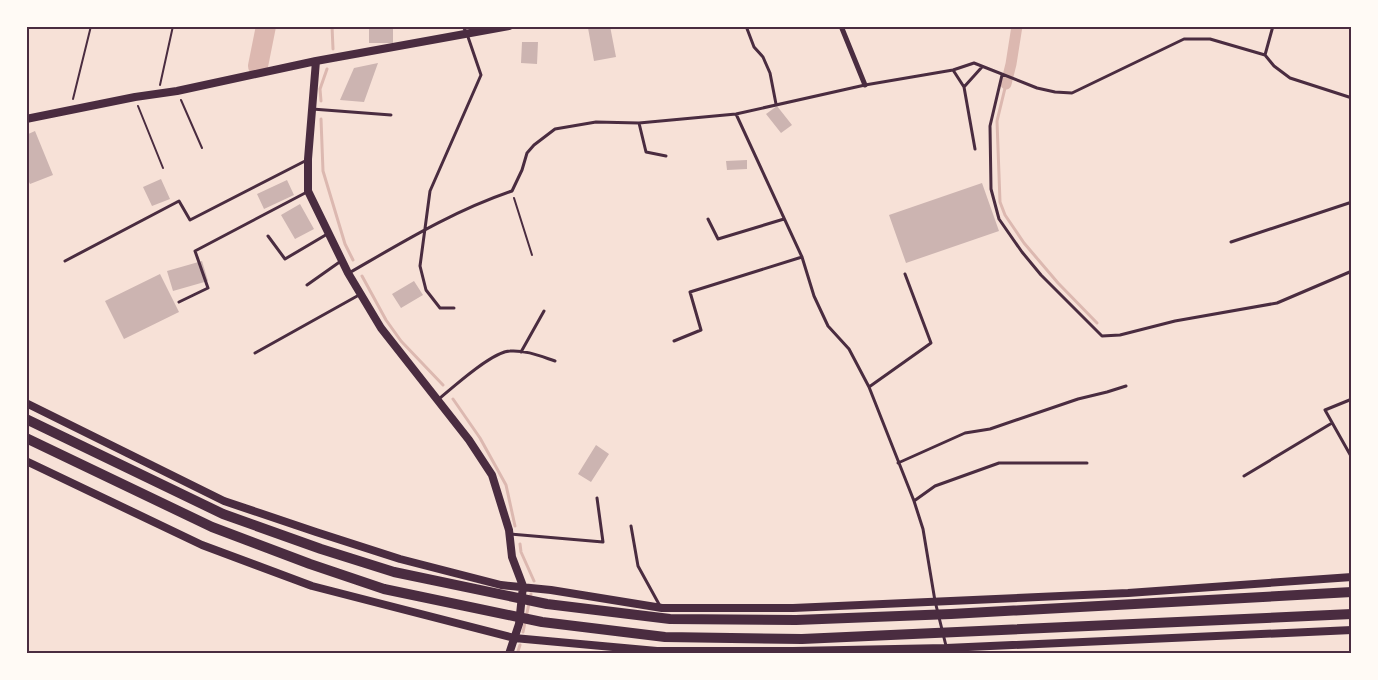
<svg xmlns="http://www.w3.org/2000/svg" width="1378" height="680" viewBox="0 0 1378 680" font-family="Arial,sans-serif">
  <rect width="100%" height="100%" fill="#f7e1d7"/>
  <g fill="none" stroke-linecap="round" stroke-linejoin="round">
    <path stroke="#dcb8b0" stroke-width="3" d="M332,26L333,49
      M1006,84L997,121L1000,202L1005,215L1024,243L1058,283L1097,323
      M321,101L320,89L327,69
      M321,119L323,171L345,244L353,260
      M362,276L386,320L401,341L443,385
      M453,399L480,438L506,485L515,526
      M520,544L521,552L534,581
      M523,632L531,594
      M517,654L520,645"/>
    <path stroke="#dcb8b0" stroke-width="11" d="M1006,84L1011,64L1017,26"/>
    <path stroke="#dcb8b0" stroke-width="20" d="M258,66L266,26"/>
  </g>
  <path fill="#ccb4b1" d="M369,26H393V43H369Z
    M597,26H610L616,57L594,61L588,28Z
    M522,42H538L537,64L521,63Z
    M378,63L364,102L340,100L354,68Z
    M777,106L792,125L781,133L766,114Z
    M35,131L53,175L30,184L26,176V135Z
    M747,160V169L727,170L726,161Z
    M161,179L170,199L152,206L143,187Z
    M287,180L294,195L264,209L257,194Z
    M982,183L999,231L906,263L889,215Z
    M300,204L314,229L295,239L281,215Z
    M202,261L208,281L173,291L167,271Z
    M160,274L179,312L124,339L105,301Z
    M414,281L423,295L401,308L392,294Z
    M596,445L609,454L591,482L578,474Z"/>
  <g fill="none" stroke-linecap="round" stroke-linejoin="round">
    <path stroke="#4a2c40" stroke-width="2" d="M160,85L173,26
      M73,99L91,26
      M181,100L202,148
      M138,106L163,168
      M514,198L532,255"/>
    <path stroke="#4a2c40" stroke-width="3" d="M746,26L754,47L763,57L770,73L776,104
      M1265,55L1273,26
      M953,70L964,87
      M1002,75L990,126L991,189L999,219L1022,252L1041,275L1102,336L1120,335L1175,321L1277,303L1352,271
      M312,109L391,115
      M736,114L802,257L814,296L828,326L849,349L869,387L914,501L923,529L935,601L948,654
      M639,123L646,152L666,156
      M975,149L964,87L982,67
      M708,219L718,239L784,219
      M268,236L285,259L329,233
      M1231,242L1352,202
      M65,261L179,201L190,220L307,160
      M349,273C403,242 453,211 512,191L522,170L527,153L534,145L555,129L596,122L639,123L736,114L865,85L953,70L974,63L1037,88L1055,92L1072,93L1184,39H1210L1265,55L1274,66L1290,78L1352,98
      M307,285L341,261
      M179,302L208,288L195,251L307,192
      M454,308H440L426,290L420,266L430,191L481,75L467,34L463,26
      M674,341L701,330L690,292L802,257
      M521,352L544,311
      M255,353L359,295
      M869,387L931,343L905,274
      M439,399C453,387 493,351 510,351C526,350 540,356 555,361
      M1352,399L1325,410L1352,458
      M898,463L965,433L990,429L1078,399L1107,392L1126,386
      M1244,476L1332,423
      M914,501L935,486L999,463H1087
      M631,526L638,566L660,606
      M510,534L603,542L597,498"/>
    <path stroke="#4a2c40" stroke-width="5" d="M841,26L865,85"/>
    <path stroke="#4a2c40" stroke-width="8" d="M316,61L308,159V191L348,273L381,328L469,440L492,475L509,530L512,557L523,586L519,624L509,654
      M26,119L135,97L177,91L316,61L509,26
      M26,403L224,501L316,532L400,559L501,585L551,590L662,608H793L1128,593L1352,577
      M26,461L202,545L312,586L514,638L657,651H793L946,648L1352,630"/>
    <path stroke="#4a2c40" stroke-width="10" d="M26,419L223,514L321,549L394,572L547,604L670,619L796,620L951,614L1352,592
      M26,438L212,527L310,564L384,589L542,622L665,637L802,639L1352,614"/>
  </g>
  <rect width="1378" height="680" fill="none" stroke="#fffaf5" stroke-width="55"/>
  <rect x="28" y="28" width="1322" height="624" fill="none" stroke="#4a2c40" stroke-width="2"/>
</svg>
